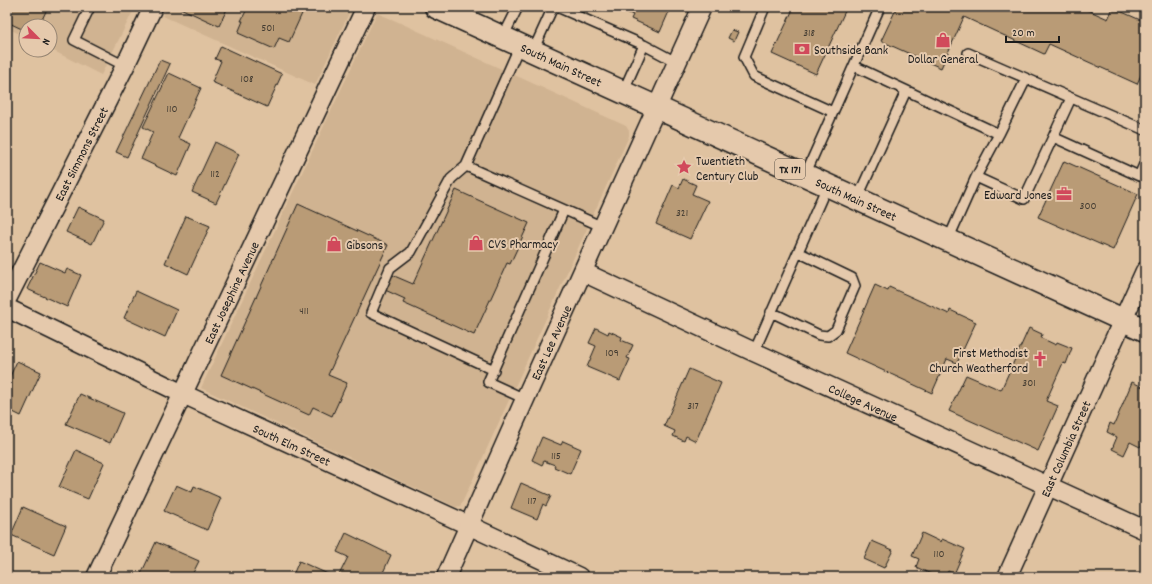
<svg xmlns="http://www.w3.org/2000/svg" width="1152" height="584" viewBox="0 0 1152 584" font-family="Dekko,sans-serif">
  <rect width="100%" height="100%" fill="#dfc2a0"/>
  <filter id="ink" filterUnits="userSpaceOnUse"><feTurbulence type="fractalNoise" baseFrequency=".025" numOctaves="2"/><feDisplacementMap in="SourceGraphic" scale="8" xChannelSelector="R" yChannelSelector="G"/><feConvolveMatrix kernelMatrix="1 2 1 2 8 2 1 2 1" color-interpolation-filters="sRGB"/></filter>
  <g filter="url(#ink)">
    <path fill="#d0b391" d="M7,7H135L101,75L50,49V26H26V37L7,28Z
      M167,7H352L315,85L163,16Z
      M377,13L396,21L626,126L629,131V136L463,501L460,506L456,507L201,388Z"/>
    <path fill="#b99b76" stroke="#1c1c1c" d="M7,7H48L39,26H26V31L7,22Z
      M178,7H228L219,26Z
      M248,7H275L282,10L283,7H305L289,42L279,38L274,49L238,33L243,21H241Z
      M616,7H671L660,32L631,19L633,15Z
      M794,7H842L846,9L816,74L772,54Z
      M897,7H1081L1108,19L1113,8L1145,22V66L1137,84L1049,44L1044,54L964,17L941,68L881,41Z
      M732,30L738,32L734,41L728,38Z
      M221,46L282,74L267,107L212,82L221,61L215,59Z
      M160,60L170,64L127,157L116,152Z
      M169,73L201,88L178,138L191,144L177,176L141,159L153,132L143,127Z
      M215,142L239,154L216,203L192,192Z
      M1064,161L1138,194L1113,250L1038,217Z
      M683,179L696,185L692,194L708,201L690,239L656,224L673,185L679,188Z
      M456,190L529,223L510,264L507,263L474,335L403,303L405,299L385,290L392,275L413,284Z
      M298,204L388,245L328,375L347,383L332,416L313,407L309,415L221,375Z
      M78,207L104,219L92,244L66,232Z
      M186,216L210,226L188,274L165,263Z
      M40,262L65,273L67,269L81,275L67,307L27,289Z
      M875,285L888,291L889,287L949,314L950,310L976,322L957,363L947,359L932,393L845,353Z
      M136,291L177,310L165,337L124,318Z
      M596,328L608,334L609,331L622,337L621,340L633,345L627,358L630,359L620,381L587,367L596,346L589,343Z
      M1029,328L1042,334L1041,338L1056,345L1057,342L1072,348L1066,364L1063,363L1046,401L1058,406L1038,451L949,411L966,375L1001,390Z
      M17,361L41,372L21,416L7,409V383Z
      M689,369L721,383L696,441L686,436L684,441L673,436L675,431L664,426Z
      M1132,382L1145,388V430L1141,438L1144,439L1140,447L1130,442L1124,455L1112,449L1117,437L1107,432L1110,423L1114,425Z
      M80,394L123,413L110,443L66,424Z
      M542,437L561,445L563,441L581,449L570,474L554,467L555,465L544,461L542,465L532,460Z
      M76,450L104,463L88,499L59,487Z
      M521,483L551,496L546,506L543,504L537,519L511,508Z
      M176,485L192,492L194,486L221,498L207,530L164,511Z
      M23,507L66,526L54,554L11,535Z
      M346,533L391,555L381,577H338L348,557L337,552Z
      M922,533L941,542L942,539L965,549L954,574L948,571L945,577H937L916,567L919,559L912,556Z
      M872,541L893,550L884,568L864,559Z
      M156,542L199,561L191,577H147L141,574Z
      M299,561L330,575L329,577H292Z"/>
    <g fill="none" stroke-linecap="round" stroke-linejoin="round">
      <defs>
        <path id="lane" d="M90,7L74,40L125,66
          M557,7L644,45L623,92
          M765,7L744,57L754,76L833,112
          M503,37L518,7
          M520,45L466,166L603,227
          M644,45L678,63
          M533,51L553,7
          M968,53L1145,130
          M854,66L999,134
          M1071,98L1053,137L1139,176L1145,162
          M466,166L451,179L411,252L390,268L371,313L494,370
          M805,175L880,7
          M976,177L1024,199L1053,137
          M857,199L906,91
          M948,240L976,177L999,134L1026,79
          M771,312L819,335L828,336L836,330L855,286L852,278L798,252
          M754,352L827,186
          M525,399L488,382L564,210"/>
        <g id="street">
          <path id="s1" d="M583,272L754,352L1145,530"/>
          <path id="s2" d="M7,299L125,66L153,7"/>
          <path id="s3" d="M7,308L183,394L468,525L579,577"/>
          <path id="s4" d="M96,577L366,7"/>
          <path id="s5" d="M446,577L525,399L702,7"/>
          <path id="s6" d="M1007,577L1145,271"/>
        </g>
        <g id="primary">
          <path id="s7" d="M436,7L1145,330"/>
        </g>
      </defs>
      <use href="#lane" stroke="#1c1c1c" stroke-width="12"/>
      <use href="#street" stroke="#1c1c1c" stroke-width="21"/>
      <use href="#primary" stroke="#1c1c1c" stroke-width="25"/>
      <use href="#lane" stroke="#e5c9ac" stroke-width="9"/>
      <use href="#street" stroke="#e5c9ac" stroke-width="18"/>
      <use href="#primary" stroke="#e5c9ac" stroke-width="22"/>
    </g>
  </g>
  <defs>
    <symbol id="shop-bare" viewBox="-9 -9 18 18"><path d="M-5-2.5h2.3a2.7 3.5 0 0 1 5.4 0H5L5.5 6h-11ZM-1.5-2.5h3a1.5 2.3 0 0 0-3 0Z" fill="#d1495b" stroke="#e5c9ac" stroke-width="2.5" paint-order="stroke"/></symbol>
    <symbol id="bank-bare" viewBox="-9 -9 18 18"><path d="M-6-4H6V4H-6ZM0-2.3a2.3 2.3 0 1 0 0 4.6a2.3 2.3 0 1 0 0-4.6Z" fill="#d1495b" stroke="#e5c9ac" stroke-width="2.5" paint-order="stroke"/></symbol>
    <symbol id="sight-bare" viewBox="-9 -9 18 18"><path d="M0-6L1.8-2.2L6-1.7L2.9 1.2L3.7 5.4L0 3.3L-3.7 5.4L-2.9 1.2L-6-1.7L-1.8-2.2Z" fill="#d1495b" stroke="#e5c9ac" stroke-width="2.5" paint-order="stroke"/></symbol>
    <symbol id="office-bare" viewBox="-9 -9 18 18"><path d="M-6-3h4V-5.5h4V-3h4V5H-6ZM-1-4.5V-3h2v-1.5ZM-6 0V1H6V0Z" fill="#d1495b" stroke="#e5c9ac" stroke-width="2.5" paint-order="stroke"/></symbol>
    <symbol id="church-bare" viewBox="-9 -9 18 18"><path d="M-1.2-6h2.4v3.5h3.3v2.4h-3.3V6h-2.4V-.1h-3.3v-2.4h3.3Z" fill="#d1495b" stroke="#e5c9ac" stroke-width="2.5" paint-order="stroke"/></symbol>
  </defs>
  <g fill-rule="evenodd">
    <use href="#shop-bare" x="932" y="29" width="22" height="22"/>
    <use href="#bank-bare" x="791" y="38" width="22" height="22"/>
    <use href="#sight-bare" x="673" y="156" width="22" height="22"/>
    <use href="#office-bare" x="1053" y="183" width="22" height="22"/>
    <use href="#shop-bare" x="465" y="232" width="22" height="22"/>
    <use href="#shop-bare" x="323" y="233" width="22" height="22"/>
    <use href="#church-bare" x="1029" y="348" width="22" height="22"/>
  </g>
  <g text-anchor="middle" stroke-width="4" stroke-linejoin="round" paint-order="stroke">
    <g font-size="11" fill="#433c32">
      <text x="268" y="31">501</text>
      <text x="809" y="36">318</text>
      <text x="247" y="82">108</text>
      <text x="172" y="112">110</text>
      <text x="215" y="177">112</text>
      <text x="1088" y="209">300</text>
      <text x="682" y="216">321</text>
      <text x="304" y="314">411</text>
      <text x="612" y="356">109</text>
      <text x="1029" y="386">301</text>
      <text x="693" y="409">317</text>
      <text x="556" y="459">115</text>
      <text x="532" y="504">117</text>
      <text x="939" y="557">110</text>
    </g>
    <rect fill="#e5c9ac" stroke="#585047" stroke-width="1" x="775" y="159" width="30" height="20" rx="3"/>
    <g font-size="12" font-weight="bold" fill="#1c1c1c">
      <text x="790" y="173">TX 171</text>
    </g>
    <g font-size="13" fill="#1c1c1c" stroke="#e5c9ac" text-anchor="start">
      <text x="814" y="54">Southside Bank</text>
      <text x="943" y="63" text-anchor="middle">Dollar General</text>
      <text x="696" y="165">Twentieth<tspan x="696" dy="15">Century Club</tspan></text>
      <text x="1052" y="199" text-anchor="end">Edward Jones</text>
      <text x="488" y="248">CVS Pharmacy</text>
      <text x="346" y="249">Gibsons</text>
      <text x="1028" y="357" text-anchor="end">First Methodist<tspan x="1028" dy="15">Church Weatherford</tspan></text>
    </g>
    <g font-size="13" fill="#1c1c1c" stroke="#e5c9ac">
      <text dy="5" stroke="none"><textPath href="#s7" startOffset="138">South Main Street</textPath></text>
      <text dy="5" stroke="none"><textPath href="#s2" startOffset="163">East Simmons Street</textPath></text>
      <text dy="5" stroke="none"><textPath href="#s7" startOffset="462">South Main Street</textPath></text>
      <text dy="5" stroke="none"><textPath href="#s4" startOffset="315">East Josephine Avenue</textPath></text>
      <text dy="5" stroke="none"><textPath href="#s5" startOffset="257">East Lee Avenue</textPath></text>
      <text dy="5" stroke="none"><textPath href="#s1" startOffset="309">College Avenue</textPath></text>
      <text dy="5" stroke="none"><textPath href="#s3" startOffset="316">South Elm Street</textPath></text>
      <text dy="5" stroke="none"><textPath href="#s6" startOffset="141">East Columbia Street</textPath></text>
    </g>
  </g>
  <rect width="1152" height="584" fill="none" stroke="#e5c9ac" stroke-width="24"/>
  <rect x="12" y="12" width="1128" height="560" fill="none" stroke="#1c1c1c" stroke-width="1.5" filter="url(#ink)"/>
  <g transform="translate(38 38) rotate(114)"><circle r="19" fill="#e5c9ac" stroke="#958472"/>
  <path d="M0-3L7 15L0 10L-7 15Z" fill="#d1495b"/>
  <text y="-6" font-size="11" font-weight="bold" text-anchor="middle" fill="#1c1c1c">N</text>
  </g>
  <path d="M1006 36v6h53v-6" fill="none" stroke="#1c1c1c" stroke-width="2"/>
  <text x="1012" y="36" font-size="12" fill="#1c1c1c" stroke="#e5c9ac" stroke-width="3" paint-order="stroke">20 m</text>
</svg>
